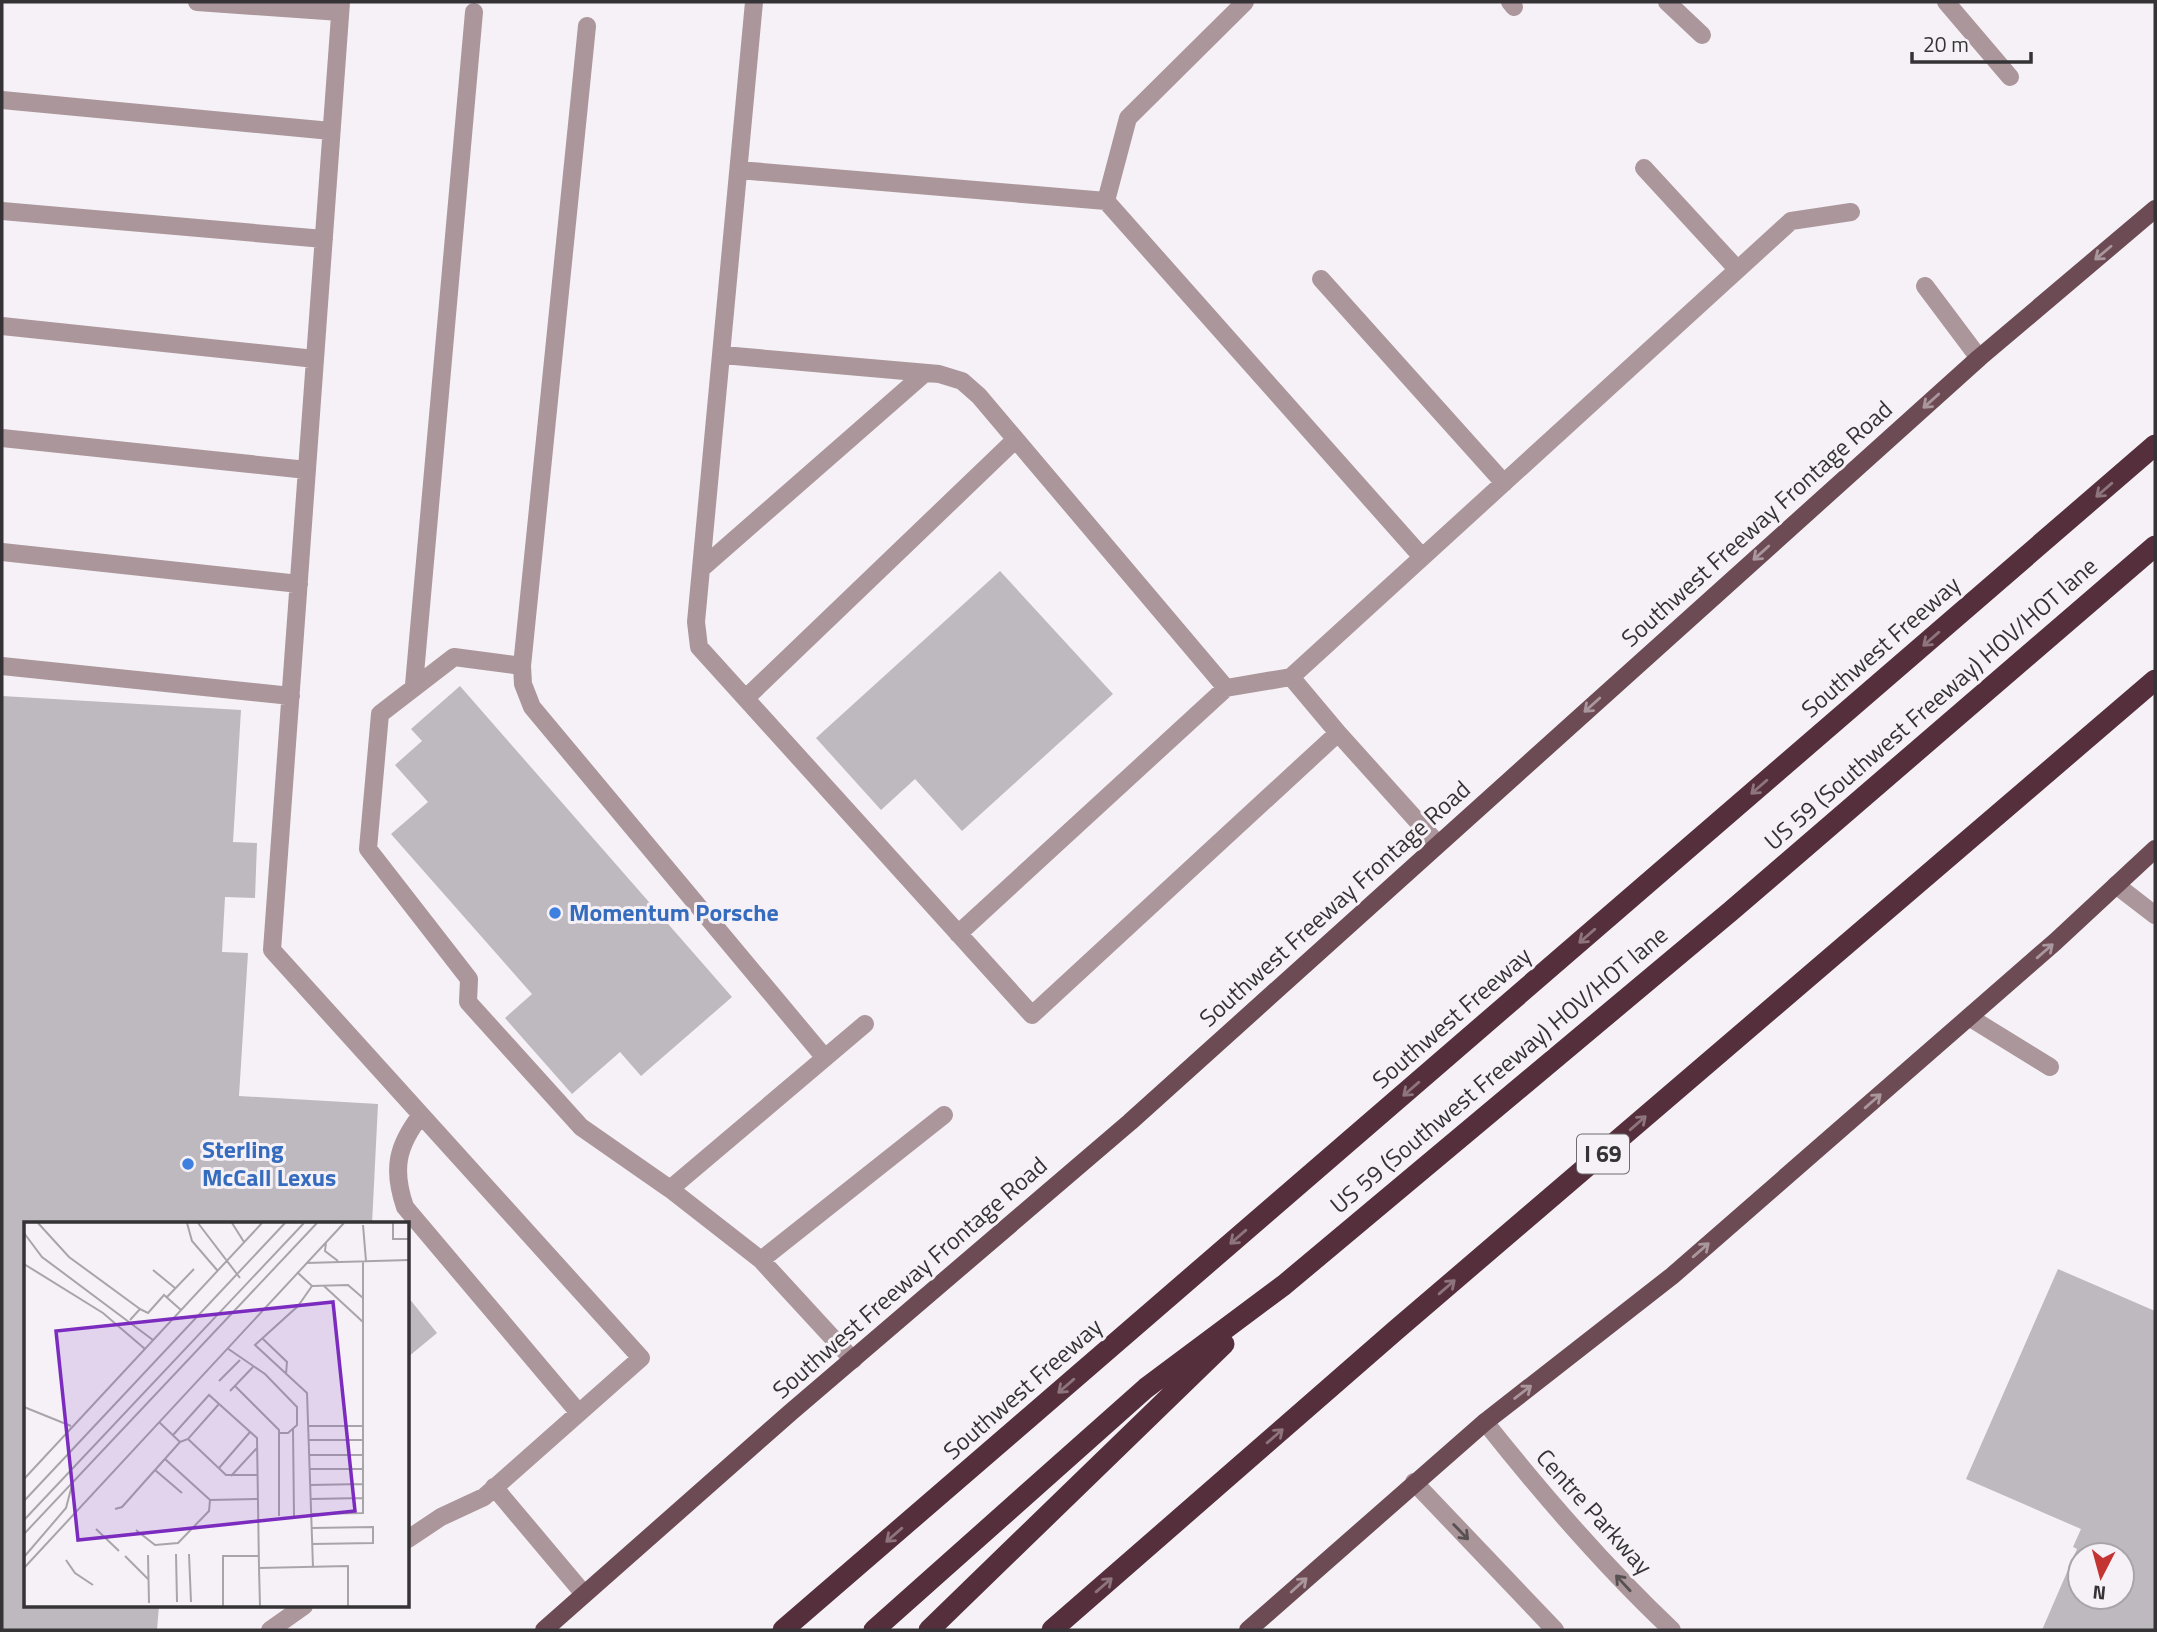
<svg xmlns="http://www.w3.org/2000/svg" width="2157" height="1632" viewBox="0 0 2157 1632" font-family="'Titillium Web',sans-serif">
  <rect width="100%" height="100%" fill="#f5f1f6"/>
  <path fill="#bdb9be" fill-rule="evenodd" d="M1000,571L1113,694L962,831L915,779L881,810L816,738Z
    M460,686L732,997L641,1076L620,1052L572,1094L505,1018L532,994L391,834L428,802L395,765L422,741L411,729Z
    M2,696L241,710L233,842L257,843L255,898L225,897L222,952L248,953L239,1096L378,1104L372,1224H26V1606H159L157,1630H2Z
    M2058,1269L2155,1311V1630H2042L2077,1549L2073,1547L2081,1529L1966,1479ZM2080,1555H2122V1597H2080Z
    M408,1297L437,1333L408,1357Z"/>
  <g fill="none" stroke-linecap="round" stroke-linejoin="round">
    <path stroke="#aa969b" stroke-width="18" d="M197,2L340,12
      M341,2L272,950L641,1358L484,1497L441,1517L408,1539
      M754,2L696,622L699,647L1032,1015L1338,733
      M1245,2L1128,118L1106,201L1422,557
      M1510,2L1514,7
      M1667,2L1702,35
      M1946,2L2010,77
      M587,26L522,666L523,684L532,707L825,1058
      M2,100L331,131
      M1644,168L1737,269
      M739,170L1106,201
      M2,211L324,239
      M1321,279L1504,483
      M1925,286L1979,358
      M2,326L315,359
      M723,355L939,374L962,381L979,396L1226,688
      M2,438L307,470
      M2,552L299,584
      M701,569L925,373
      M2,666L291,696
      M522,666L454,657L380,714L368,849L469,979L468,1002L581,1127L670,1189L761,1260L853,1360
      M1291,677L1791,221L1851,212
      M414,685L474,12
      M746,698L1015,440
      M2116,885L2155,915
      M958,934L1226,688L1291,677L1338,733L1437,843
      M1969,1017L2050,1067
      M421,1115C397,1146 392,1169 405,1207L579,1413
      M670,1189L865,1024
      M761,1260L944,1115
      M1485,1422C1543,1495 1604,1566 1672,1630
      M1414,1482L1555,1630
      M494,1487L584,1594
      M270,1630L304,1606"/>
    <path stroke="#6c4b54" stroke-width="18" d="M544,1630L791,1412L1130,1122L1979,358L2155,209
      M1248,1630L1485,1422L1672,1276L2055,942L2155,849"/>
    <path stroke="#55303c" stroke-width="21" d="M783,1630L2155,445
      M874,1630L1146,1388L1284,1285L1731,911L2155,546
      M929,1630L1224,1344
      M1052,1630L1396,1330L2155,680"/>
  </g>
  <defs><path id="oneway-shaft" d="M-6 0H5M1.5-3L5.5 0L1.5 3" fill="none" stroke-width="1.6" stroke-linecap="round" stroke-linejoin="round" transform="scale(1.75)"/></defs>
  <g stroke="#aa969d">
    <use href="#oneway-shaft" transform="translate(2103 253) rotate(140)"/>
    <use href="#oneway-shaft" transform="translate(1931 401) rotate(138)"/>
    <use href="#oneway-shaft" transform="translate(1761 553) rotate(138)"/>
    <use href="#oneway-shaft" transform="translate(1592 705) rotate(138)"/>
    <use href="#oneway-shaft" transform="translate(2045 951) rotate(-41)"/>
    <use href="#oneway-shaft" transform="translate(1873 1101) rotate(-41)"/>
    <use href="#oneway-shaft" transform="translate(1701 1250) rotate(-41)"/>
    <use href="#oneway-shaft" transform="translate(1523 1392) rotate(-38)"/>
    <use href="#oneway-shaft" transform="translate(1299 1585) rotate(-42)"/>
  </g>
  <g stroke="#8d747d">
    <use href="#oneway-shaft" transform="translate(2104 490) rotate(139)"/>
    <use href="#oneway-shaft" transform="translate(1931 639) rotate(139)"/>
    <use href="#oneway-shaft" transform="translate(1759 787) rotate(139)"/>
    <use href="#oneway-shaft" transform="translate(1587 936) rotate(139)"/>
    <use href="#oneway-shaft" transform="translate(1411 1089) rotate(139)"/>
    <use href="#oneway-shaft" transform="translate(1638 1123) rotate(-41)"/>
    <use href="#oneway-shaft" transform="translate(1238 1237) rotate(139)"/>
    <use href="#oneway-shaft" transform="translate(1447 1287) rotate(-41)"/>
    <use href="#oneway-shaft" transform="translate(1066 1386) rotate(139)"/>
    <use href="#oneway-shaft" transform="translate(1275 1436) rotate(-41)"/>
    <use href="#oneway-shaft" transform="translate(894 1535) rotate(139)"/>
    <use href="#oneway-shaft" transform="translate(1104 1585) rotate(-41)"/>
  </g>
  <g stroke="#585154">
    <use href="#oneway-shaft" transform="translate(1461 1532) rotate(46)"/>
    <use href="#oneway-shaft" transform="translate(1623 1583) rotate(-133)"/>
  </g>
  <g fill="#3f7fe0" stroke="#f5f1f6" stroke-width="2.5">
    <circle cx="555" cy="913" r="7"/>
    <circle cx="188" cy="1164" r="7"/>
  </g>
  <g text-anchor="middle" stroke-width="6" stroke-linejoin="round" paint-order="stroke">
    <rect fill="#f5f1f6" stroke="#6f6c6f" stroke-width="2" x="1577" y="1134.5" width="52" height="39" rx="5"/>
    <g font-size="23" font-weight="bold" fill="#353335">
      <text x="1603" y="1162">I 69</text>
    </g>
    <g font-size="24" fill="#353335" stroke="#f5f1f6">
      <text transform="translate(1757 524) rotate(-42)" y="8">Southwest Freeway Frontage Road</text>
      <text transform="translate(1881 647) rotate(-41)" y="8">Southwest Freeway</text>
      <text transform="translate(1931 704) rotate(-41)" y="8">US 59 (Southwest Freeway) HOV/HOT lane</text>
      <text transform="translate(1335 904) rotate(-42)" y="8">Southwest Freeway Frontage Road</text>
      <text transform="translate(1452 1018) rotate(-41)" y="8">Southwest Freeway</text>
      <text transform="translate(1499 1070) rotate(-40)" y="8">US 59 (Southwest Freeway) HOV/HOT lane</text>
      <text transform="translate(910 1278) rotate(-41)" y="8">Southwest Freeway Frontage Road</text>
      <text transform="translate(1023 1389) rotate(-41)" y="8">Southwest Freeway</text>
      <text transform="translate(1594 1512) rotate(48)" y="8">Centre Parkway</text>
    </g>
    <g font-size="24" font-weight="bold" fill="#366cbe" stroke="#f5f1f6" text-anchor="start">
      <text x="569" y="921">Momentum Porsche</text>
      <text x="202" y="1158">Sterling<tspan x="202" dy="28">McCall Lexus</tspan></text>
    </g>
  </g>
  <g transform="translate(24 1222)">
    <rect width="385" height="385" fill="#f5f1f6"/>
    <path fill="none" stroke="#a8a5a9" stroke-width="2" d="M14,1L45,35L116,87M163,1L168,19L193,48M174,1L216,56M208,1L220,20M369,1V17H385M339,3L342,39M0,11L18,35L129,118M302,20L301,29L314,39M282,41L385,38M0,42L79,91L121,127M129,48L151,66M273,50L288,64L324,63L339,76M288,64L274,84L231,123L283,171L289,345M300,64L339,100M143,75L170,47M106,98L116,87L124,91L140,73L157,88M238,116L263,140L262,152M203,126L241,152L273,185V203L264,211H255M195,159L216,138M211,164L255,208V294M206,169L229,145M0,185L47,204M135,200L156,220L164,217L195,182M284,204H338M269,207L270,294M149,213L185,173L233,216L235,346L324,344V384M164,217L202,253H234M285,218H338M285,233H338M195,246L226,210M286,247H339M131,248L158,271M207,254L233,226M0,257L238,1M286,263L339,262M287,277L339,276M186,278L234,277M0,279L261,1M91,287L98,285L156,220M287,292L339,291V39M0,298L280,1M288,306L349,305V321L288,322M72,307L95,329M112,308L131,323L154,321L185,289L186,278L141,237M0,312L293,1M152,332L153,380M165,332L167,380M124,333L125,381M101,334L124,357M0,335L42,286L48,263M42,338L51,351L69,363M0,346L320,1M235,346L236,384M199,384V334H235"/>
    <path fill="#7b2cbf" fill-opacity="0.15" stroke="#7b2cbf" stroke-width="3.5" d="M309,80L331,289L54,318L32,109Z"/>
    <rect width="385" height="385" fill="none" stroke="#353335" stroke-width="3.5"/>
  </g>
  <rect width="2157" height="1632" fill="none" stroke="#353335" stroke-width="7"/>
  <g transform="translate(2101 1576) rotate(186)"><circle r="33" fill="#f5f1f6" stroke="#a8a5a9" stroke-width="2"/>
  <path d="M0-5L12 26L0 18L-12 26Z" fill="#c33433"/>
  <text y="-10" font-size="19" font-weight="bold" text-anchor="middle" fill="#353335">N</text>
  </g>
  <path d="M1912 52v10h119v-10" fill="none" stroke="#353335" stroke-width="3.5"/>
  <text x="1923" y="52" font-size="21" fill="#353335" stroke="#f5f1f6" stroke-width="5" paint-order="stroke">20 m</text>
</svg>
